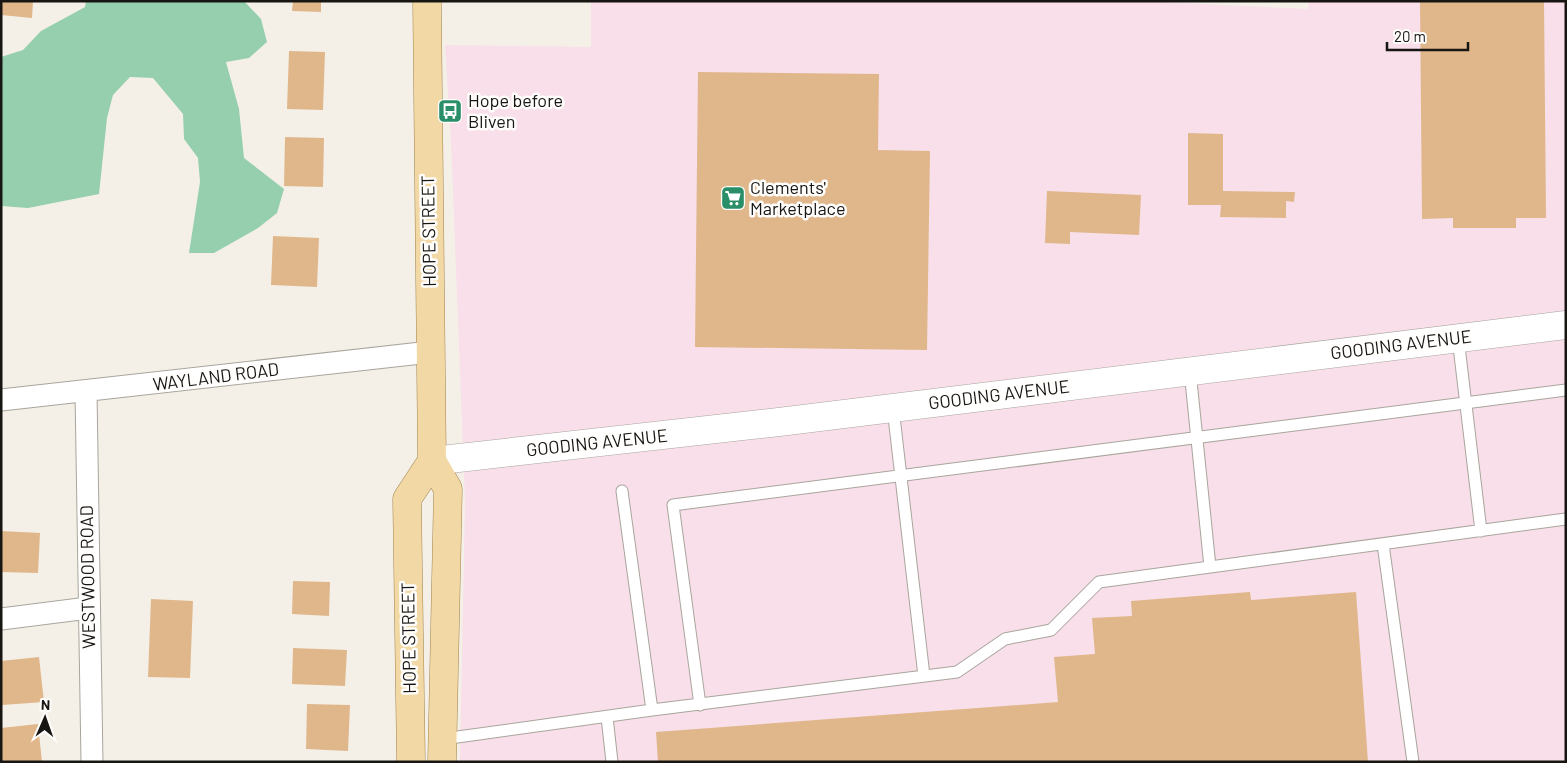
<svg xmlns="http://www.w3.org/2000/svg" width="1567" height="763" viewBox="0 0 1567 763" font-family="Barlow,sans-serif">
  <rect width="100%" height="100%" fill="#f4f0e8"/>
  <path fill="#f8dfe9" d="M591,1H1141L1308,9L1309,1H1566V762H460L465,502L451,140L445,45L591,47Z"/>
  <path fill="#96cfae" d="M86,1H244L261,19L267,42L249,58L226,62L239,109L244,158L284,189L277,213L258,228L214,253H189L200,182L198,158L184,139L183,114L153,78L130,77L113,95L107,118L99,194L28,208L1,206V57L23,50L41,31L85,7Z"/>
  <path fill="#e0b78b" d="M1,1H33L32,18L1,15Z
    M293,1H321V12L292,11Z
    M1420,1H1544L1546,218H1516V228H1453V218L1422,219Z
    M289,51L325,52L323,110L287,109Z
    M698,72L879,74L878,150L930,151L927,350L695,347Z
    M1188,133L1223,134V191L1295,192L1294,202L1286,201V218L1220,217L1221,205H1188Z
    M285,137L324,138L323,187L284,186Z
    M1047,191L1141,195L1139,235L1070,232V244L1045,243Z
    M273,236L319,238L317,287L271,285Z
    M1,531L40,533L38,573L1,572Z
    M293,581L330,582L329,616L292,614Z
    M1250,592L1251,600L1356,592L1368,762H658L656,732L1058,702L1054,657L1095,654L1092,618L1132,616L1131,601Z
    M151,599L193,601L190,678L148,677Z
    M293,648L347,650L345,686L292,684Z
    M39,657L44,702L2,705L1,661Z
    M307,704L350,705L348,751L306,749Z
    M38,724L42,762H2L1,728Z"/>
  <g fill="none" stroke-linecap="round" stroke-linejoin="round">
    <defs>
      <path id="lane" d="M1458,338L1481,531
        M1190,371L1210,567
        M893,408L924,676
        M622,491L652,710
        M1383,544L1413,762
        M700,705L673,505L1566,390
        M607,717L612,762
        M443,739L652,710L957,672L1005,639L1051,630L1099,582L1566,519"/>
      <path id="street" d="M86,392L92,762
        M1,400L430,352
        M1,619L88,608"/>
      <path id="secondary" d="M432,461L779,422L1566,325"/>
      <path id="primary" d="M427,1L432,461L448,489L442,762
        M411,762L407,499L432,461"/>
    </defs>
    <use href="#lane" stroke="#a9a59d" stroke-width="13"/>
    <use href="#street" stroke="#a9a59d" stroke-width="23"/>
    <use href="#secondary" stroke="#a9a59d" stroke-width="29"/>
    <use href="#primary" stroke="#a0834b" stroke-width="29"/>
    <use href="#lane" stroke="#fff" stroke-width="11"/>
    <use href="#street" stroke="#fff" stroke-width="21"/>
    <use href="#secondary" stroke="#fff" stroke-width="28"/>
    <use href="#primary" stroke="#f2d8a5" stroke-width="28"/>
  </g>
  <defs>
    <symbol id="bus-square" viewBox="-11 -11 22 22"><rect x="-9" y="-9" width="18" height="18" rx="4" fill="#2a8e69" stroke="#fffefc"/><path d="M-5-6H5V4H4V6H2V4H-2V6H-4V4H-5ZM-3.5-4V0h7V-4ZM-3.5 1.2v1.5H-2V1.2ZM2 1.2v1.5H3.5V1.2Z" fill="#fff"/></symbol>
    <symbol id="supermarket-square" viewBox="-11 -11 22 22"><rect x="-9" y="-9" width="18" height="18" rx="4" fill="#2a8e69" stroke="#fffefc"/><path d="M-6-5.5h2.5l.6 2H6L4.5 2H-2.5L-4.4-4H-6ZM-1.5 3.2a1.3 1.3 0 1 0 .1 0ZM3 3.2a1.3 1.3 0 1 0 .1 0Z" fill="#fff"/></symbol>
  </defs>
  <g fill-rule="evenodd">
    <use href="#bus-square" x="436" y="97" width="28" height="28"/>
    <use href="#supermarket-square" x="719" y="184" width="28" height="28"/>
  </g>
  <g text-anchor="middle" stroke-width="5" stroke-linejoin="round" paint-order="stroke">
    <g font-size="18" fill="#171613" stroke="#fffefc" text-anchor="start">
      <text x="468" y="107">Hope before<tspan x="468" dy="21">Bliven</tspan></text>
      <text x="750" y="194">Clements'<tspan x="750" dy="21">Marketplace</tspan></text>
    </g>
    <g font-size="18" fill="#171613" stroke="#fffefc">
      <text transform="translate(429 231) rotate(-91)" y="6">HOPE STREET</text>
      <text transform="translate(1401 345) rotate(-7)" y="6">GOODING AVENUE</text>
      <text transform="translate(216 377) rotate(-7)" y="6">WAYLAND ROAD</text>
      <text transform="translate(999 395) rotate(-7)" y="6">GOODING AVENUE</text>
      <text transform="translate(597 443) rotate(-6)" y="6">GOODING AVENUE</text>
      <text transform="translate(88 577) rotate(-91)" y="6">WESTWOOD ROAD</text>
      <text transform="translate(409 638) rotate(-91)" y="6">HOPE STREET</text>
    </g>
  </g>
  <rect width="1567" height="763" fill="none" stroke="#171613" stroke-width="5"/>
  <g transform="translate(45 718) rotate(2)" stroke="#fffefc" stroke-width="4" paint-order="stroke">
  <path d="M0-4L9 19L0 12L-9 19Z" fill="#171613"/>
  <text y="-8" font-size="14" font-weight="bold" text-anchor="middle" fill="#171613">N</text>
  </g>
  <path d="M1387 42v8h81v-8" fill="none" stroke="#171613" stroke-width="2.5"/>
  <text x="1394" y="42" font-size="15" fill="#171613" stroke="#fffefc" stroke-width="4" paint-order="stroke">20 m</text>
</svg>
